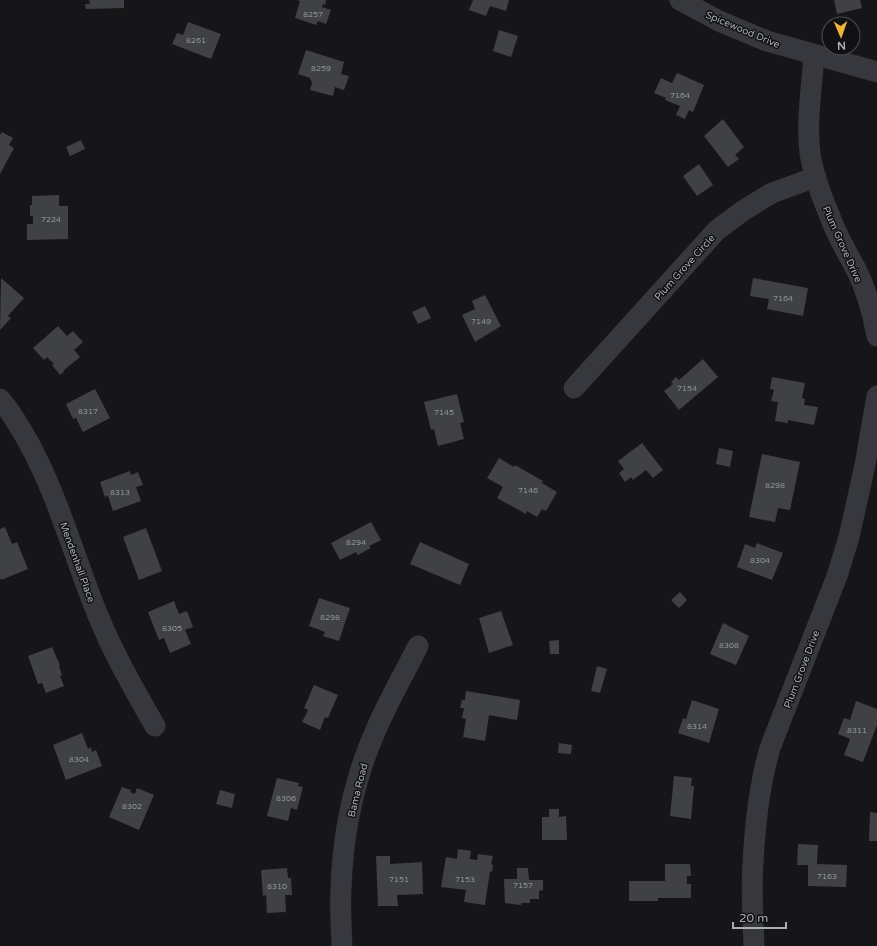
<svg xmlns="http://www.w3.org/2000/svg" width="877" height="946" viewBox="0 0 877 946" font-family="'Varela Round',sans-serif">
  <rect width="100%" height="100%" fill="#161618"/>
  <path fill="#404145" d="M89,0H124V8L86,9L85,4H90Z
    M297,0H326L325,5L323,4L322,7L331,10L326,24L318,21L316,25L295,18L300,1Z
    M473,0H509L506,11L490,6L486,16L469,10Z
    M834,0H860L862,8L837,14Z
    M188,22L221,34L211,59L172,44L177,33L183,35Z
    M499,30L518,36L511,57L493,51Z
    M306,50L344,62L341,74L349,76L344,90L335,87L333,96L310,90L312,83L310,78L298,74Z
    M677,73L704,85L693,112L689,110L685,119L676,115L680,106L665,100L666,98L654,93L661,78L672,83Z
    M723,119L744,147L735,155L739,159L728,167L704,136Z
    M2,132L13,138L9,145L14,148L0,174V135Z
    M81,140L85,149L70,156L66,147Z
    M699,164L713,185L697,196L683,176Z
    M59,195V206H68V239L27,240V224H33V216H30V205H32V196Z
    M1,278L24,298L8,316L11,318L0,330Z
    M753,278L808,288L803,316L767,309L769,299L750,296Z
    M485,295L501,326L475,342L462,315L475,309L472,301Z
    M425,306L431,318L418,324L412,312Z
    M58,326L67,336L73,331L83,342L74,350L80,357L63,371L64,372L60,375L52,365L54,364L47,357L44,360L33,348Z
    M703,359L718,377L679,410L664,391L673,384L671,382L676,377L679,380Z
    M772,377L805,383L802,398L805,399L804,405L818,407L814,425L788,420V423L775,421L778,402L771,401L774,390L770,389Z
    M95,389L110,418L83,432L76,418L73,419L66,404Z
    M457,394L464,422L460,423L464,439L438,446L434,429L431,430L424,402Z
    M642,443L663,470L653,478L646,470L633,480L631,477L625,482L619,473L624,469L618,461Z
    M719,448L733,451L730,467L716,464Z
    M762,454L800,462L790,510L778,508L775,522L749,517Z
    M499,458L514,467L515,465L543,481L542,483L557,492L546,511L542,509L537,517L527,511L526,514L497,498L503,487L487,478Z
    M130,471L131,475L138,472L143,485L136,487L141,501L113,511L108,496L105,497L100,482Z
    M371,522L381,540L369,546L371,548L358,555L356,552L340,560L331,543Z
    M5,527L12,544L17,542L28,569L1,580L0,577V529Z
    M146,528L162,571L139,580L123,537Z
    M420,542L469,564L460,585L410,564Z
    M757,543L783,553L772,580L737,567L745,544L755,548Z
    M680,592L687,600L679,608L671,600Z
    M319,598L350,608L339,641L323,636L325,632L309,626Z
    M174,601L179,614L187,611L193,627L185,630L191,644L170,653L164,638L159,640L148,612Z
    M501,611L513,645L489,653L479,618Z
    M723,623L749,636L736,665L710,654Z
    M559,640V654H550L549,641Z
    M52,647L60,665L59,666L62,675L60,676L64,686L46,693L42,683L38,684L28,656Z
    M597,666L607,669L600,693L591,691Z
    M314,685L338,695L328,718L325,717L320,730L302,722L308,710L304,708Z
    M466,691L520,700L517,720L489,715L485,741L463,737L466,719L462,718L464,708H460L462,700H465Z
    M692,700L719,709L709,743L678,733L683,718L686,719Z
    M856,701L877,709V725L863,762L844,755L850,739L838,734L844,718L850,720Z
    M82,733L88,749L91,747L92,752L96,750L102,766L66,780L53,745Z
    M559,743L572,745L571,754L558,753Z
    M674,776L692,778L691,786H694L691,819L670,816Z
    M277,778L299,783L298,786L303,787L297,810L291,808L288,821L267,816Z
    M122,787L131,790L130,792L135,794L137,788L154,795L139,830L109,817Z
    M220,790L235,794L232,808L216,804Z
    M549,809H559V817L566,816L567,840H542V817H549Z
    M870,812L877,813V841H869Z
    M798,844L818,845L817,864L847,865L846,887L808,886V865H797Z
    M458,849L471,851L470,859L477,860L478,854L493,856L491,864L493,865L492,872L490,871L485,905L464,902L466,890L441,887L446,857L457,859Z
    M376,856H390V864L422,862L423,894L397,895L398,906H378Z
    M665,864H690L691,876H687V884H691V898H658V901H629V881H665Z
    M287,868L288,878H291L292,895H285L286,912L267,913L266,895L263,896L261,870Z
    M517,868H528L529,880H543V890L539,891V899H530V903H521V905L505,903L504,879H517Z"/>
  <g fill="none" stroke-linecap="round" stroke-linejoin="round">
    <path stroke="#37383d" stroke-width="21" d="M680,0L719,21L767,41L877,72
      M814,55C812,87 806,121 810,153C813,174 821,195 829,214C836,234 846,251 856,269C866,289 873,314 877,336
      M574,388L717,230L744,210L772,193L816,177
      M0,399C10,410 17,423 25,436C57,492 73,554 97,613C113,653 134,689 155,726
      M342,946C341,927 340,907 341,888C343,832 355,775 378,725C390,698 405,672 418,646
      M754,946C753,919 751,891 753,863C755,824 759,786 770,748L837,576L849,537L865,465L877,396"/>
  </g>
  <g text-anchor="middle" stroke-width="3" stroke-linejoin="round" paint-order="stroke">
    <g font-size="8" fill="#8e929b">
      <text x="313" y="17">8257</text>
      <text x="196" y="43">8261</text>
      <text x="321" y="71">8259</text>
      <text x="680" y="98">7164</text>
      <text x="51" y="222">7224</text>
      <text x="783" y="301">7164</text>
      <text x="481" y="324">7149</text>
      <text x="687" y="391">7154</text>
      <text x="88" y="414">8317</text>
      <text x="444" y="415">7145</text>
      <text x="775" y="488">8298</text>
      <text x="528" y="493">7146</text>
      <text x="120" y="495">8313</text>
      <text x="356" y="545">8294</text>
      <text x="760" y="563">8304</text>
      <text x="330" y="620">8298</text>
      <text x="172" y="631">8305</text>
      <text x="729" y="648">8308</text>
      <text x="697" y="729">8314</text>
      <text x="857" y="733">8311</text>
      <text x="79" y="762">8304</text>
      <text x="286" y="801">8306</text>
      <text x="132" y="809">8302</text>
      <text x="827" y="879">7163</text>
      <text x="399" y="882">7151</text>
      <text x="465" y="882">7153</text>
      <text x="523" y="888">7157</text>
      <text x="277" y="889">8310</text>
    </g>
    <g font-size="10" fill="#a8adb8" stroke="#111113">
      <text transform="translate(743 29) rotate(23)" y="4">Spicewood Drive</text>
      <text transform="translate(843 244) rotate(66)" y="4">Plum Grove Drive</text>
      <text transform="translate(684 267) rotate(-48)" y="4">Plum Grove Circle</text>
      <text transform="translate(78 562) rotate(70)" y="4">Mendenhall Place</text>
      <text transform="translate(801 669) rotate(-69)" y="4">Plum Grove Drive</text>
      <text transform="translate(357 790) rotate(-76)" y="4">Bama Road</text>
    </g>
  </g>
  <g transform="translate(841 36) rotate(178)"><circle r="19" fill="#111113" stroke="#4d4f55"/>
  <path d="M0-3L7 15L0 10L-7 15Z" fill="#eeb538"/>
  <text y="-6" font-size="11" font-weight="bold" text-anchor="middle" fill="#a8adb8">N</text>
  </g>
  <path d="M733 922v6h53v-6" fill="none" stroke="#a8adb8" stroke-width="2"/>
  <text x="739" y="922" font-size="12" fill="#a8adb8" stroke="#111113" stroke-width="3" paint-order="stroke">20 m</text>
</svg>
